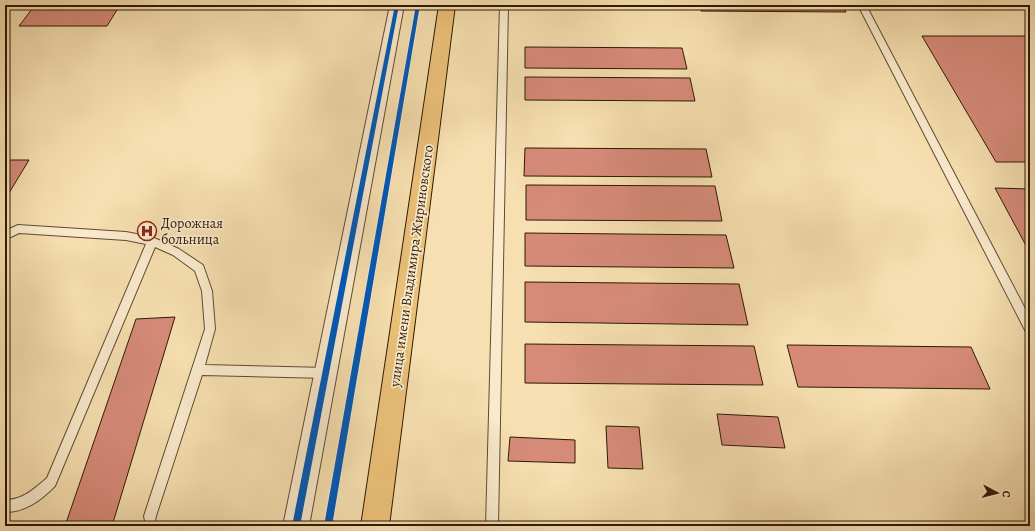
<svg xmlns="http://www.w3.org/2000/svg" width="1035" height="531" viewBox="0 0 1035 531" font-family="Alegreya,serif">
  <rect width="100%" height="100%" fill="#f6dfb0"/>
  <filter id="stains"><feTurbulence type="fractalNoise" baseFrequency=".005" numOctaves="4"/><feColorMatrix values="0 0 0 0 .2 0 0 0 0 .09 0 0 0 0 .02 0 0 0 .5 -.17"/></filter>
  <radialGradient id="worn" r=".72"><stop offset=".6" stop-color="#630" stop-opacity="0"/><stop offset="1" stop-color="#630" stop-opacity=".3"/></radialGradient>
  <path fill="#d68b79" stroke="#2e1905" d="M35,5H120L107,26H19Z
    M700,5H842L846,12L701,11Z
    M922,36H1030V162H996Z
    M525,47L682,48L687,69L525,68Z
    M525,77L690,78L695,101L525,100Z
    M525,148L706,149L712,177L524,176Z
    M5,160H29L6,198H5Z
    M526,185L715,186L722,221L526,220Z
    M995,188L1030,189V253Z
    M525,233L726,235L734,268L525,266Z
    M525,282L739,284L748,325L525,322Z
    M175,317L112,526H65L136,319Z
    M525,344L754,346L763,385L525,383Z
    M787,345L971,347L990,389L798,387Z
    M717,414L778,417L785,448L722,445Z
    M606,426L639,427L643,469L608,468Z
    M510,437L575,440V463L508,461Z"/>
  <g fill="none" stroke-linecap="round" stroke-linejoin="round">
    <defs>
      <path id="service" d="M500,5H508L498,526H486Z
        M858,5H866L1030,318V334L1026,332Z
        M18,225L126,232L152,237L179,249L203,265L212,291L215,329L205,365L327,368L331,369L333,373L331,377L327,378L202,375L156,516L155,521L150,522L145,521L144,516L205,329L202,291L195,271L173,255L155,247L55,486C41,500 26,512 5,512V500C23,500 34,489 47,478L146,244L126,240L19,233L5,240V231Z"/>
      <path id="minor" d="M390,5H404L309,526H283Z"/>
      <path id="primary" d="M439,5H455L389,526H361Z"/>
    </defs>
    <use href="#service" stroke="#604a30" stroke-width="2"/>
    <use href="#minor" stroke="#604a30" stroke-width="2"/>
    <use href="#primary" stroke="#2e1905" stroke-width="2"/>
    <use href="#service" fill="#f9eacc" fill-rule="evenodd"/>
    <use href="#minor" fill="#f9eacc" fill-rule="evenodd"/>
    <use href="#primary" fill="#ebc078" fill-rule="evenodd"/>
    <defs>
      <path id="cycleway" d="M395,5H399L300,526H292Z
        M416,5H420L332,526H324Z"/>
    </defs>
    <use href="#cycleway" stroke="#f9eacc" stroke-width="2"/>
    <use href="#cycleway" fill="#0057b8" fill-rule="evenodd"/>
  </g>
  <defs>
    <symbol id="hospital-ring" viewBox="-11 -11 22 22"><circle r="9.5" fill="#f9eacc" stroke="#8f2418" stroke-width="1.5"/><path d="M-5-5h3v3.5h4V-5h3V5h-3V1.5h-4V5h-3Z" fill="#8f2418"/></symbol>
  </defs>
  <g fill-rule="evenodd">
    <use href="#hospital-ring" x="136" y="220" width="22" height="22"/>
  </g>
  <g text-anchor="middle" stroke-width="3.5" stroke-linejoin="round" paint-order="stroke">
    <g font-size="14" fill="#2e1905" stroke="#f9eacc" text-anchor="start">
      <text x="161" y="228">Дорожная<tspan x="161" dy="16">больница</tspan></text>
    </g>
    <g font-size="14" fill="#2e1905" stroke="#f9eacc">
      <text transform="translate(411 266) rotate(-82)" y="5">улица имени Владимира Жириновского</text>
    </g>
  </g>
  <rect width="1035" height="531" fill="none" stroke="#f6dfb0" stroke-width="20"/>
  <rect x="6" y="6" width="1023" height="519" fill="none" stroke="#2e1905" stroke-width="2"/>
  <rect x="10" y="10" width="1015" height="511" fill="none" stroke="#2e1905"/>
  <g transform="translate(997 493) rotate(97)" stroke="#f9eacc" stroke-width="3" paint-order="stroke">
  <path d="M0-3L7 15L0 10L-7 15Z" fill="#2e1905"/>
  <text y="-6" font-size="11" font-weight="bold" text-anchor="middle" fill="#2e1905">С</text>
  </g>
  <rect width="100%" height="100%" filter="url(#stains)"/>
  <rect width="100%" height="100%" fill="url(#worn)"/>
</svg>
